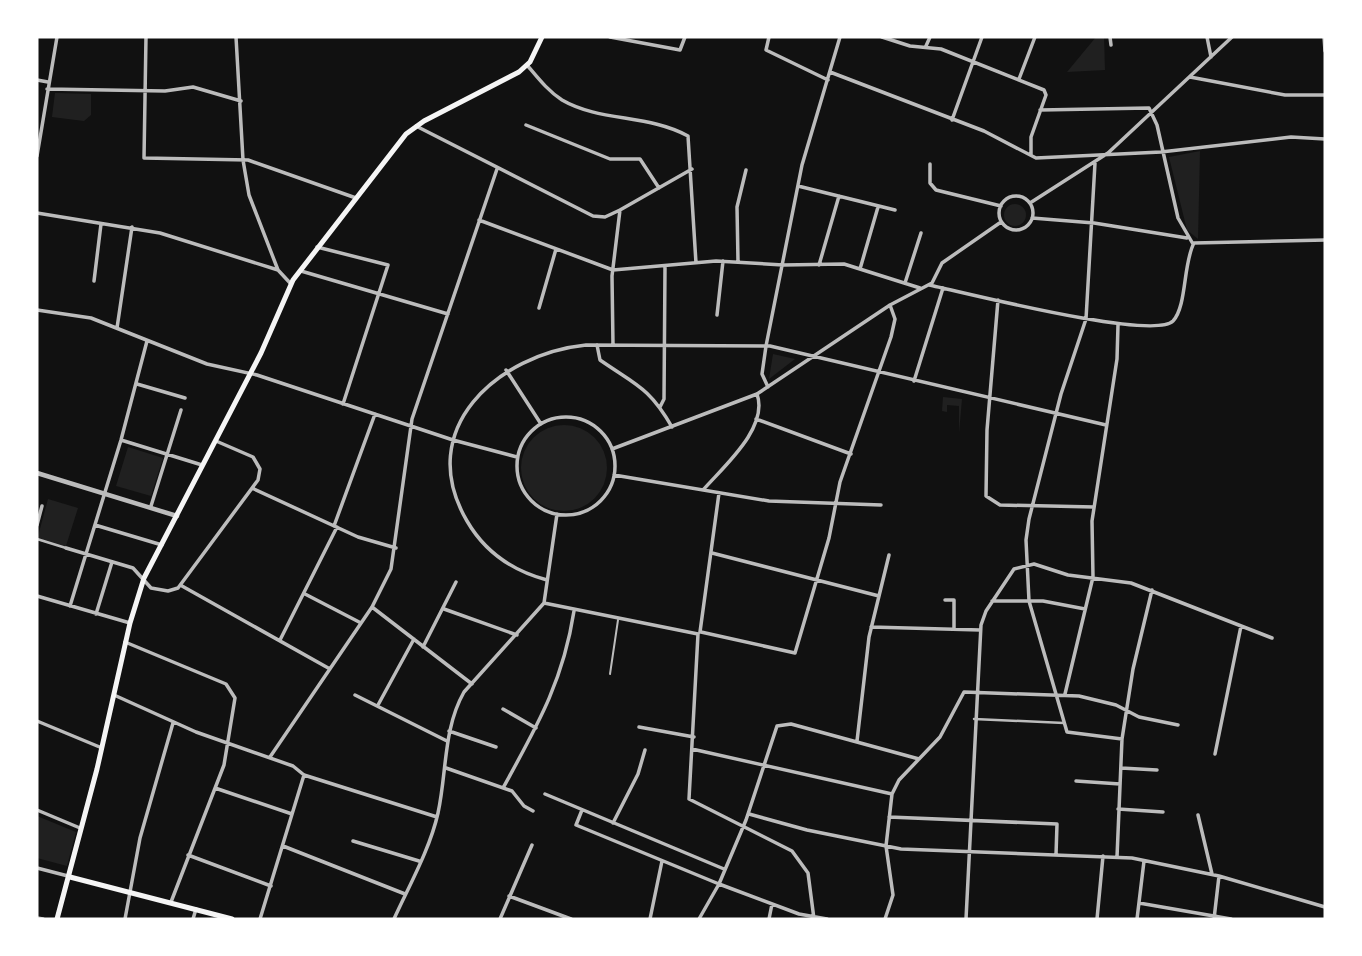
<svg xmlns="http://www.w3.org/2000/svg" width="1362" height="956" viewBox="0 0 1362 956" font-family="'DM Sans',sans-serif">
  <rect width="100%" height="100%" fill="#111"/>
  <path fill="#202020" d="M1096,37H1104L1105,70L1067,72Z
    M55,93L91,94V115L84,121L52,117Z
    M1200,151L1198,239L1187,230L1169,157Z
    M1004 215a11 11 0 1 1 22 0a11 11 0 1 1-22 0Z
    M773,354L795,359L769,379Z
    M943,397L962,399L959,433V406L947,405V412L942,411Z
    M521 468a43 43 0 1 1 86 0a43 43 0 1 1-86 0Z
    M128,447L163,458L151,496L116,486Z
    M48,499L78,508L65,549L37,540Z
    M37,816L76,832L67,866L37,858Z"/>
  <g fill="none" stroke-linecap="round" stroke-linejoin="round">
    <path stroke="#bcbcbc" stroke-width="2" d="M610,674L618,620"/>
    <path stroke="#bcbcbc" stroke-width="2.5" d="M37,539L66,548
      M974,719L1064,723"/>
    <path stroke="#bcbcbc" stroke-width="3.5" d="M146,37L144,158L248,160L356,198
      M236,37L243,160L249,195L278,270L291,284
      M610,37L680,50L685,37
      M769,37L766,50L828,80
      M882,37L910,46L941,49L1044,90L1046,95L1031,137V155
      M1110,37L1111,45
      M1207,37L1211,57
      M1324,37L1325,51
      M926,46L930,37
      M527,65C538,78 548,91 562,100C600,122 648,114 688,136L696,263
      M830,72L984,131L1036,158L1161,152L1291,137L1325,139
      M1190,77L1285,95H1325
      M1019,79L1035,37
      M37,80L48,82
      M47,89L165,91L193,87L241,101
      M1040,110L1149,108L1157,125L1178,218L1193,244
      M952,120L982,37
      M526,125L610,159H640L659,188
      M416,126L593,216L605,217L620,210
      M37,156L57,37
      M1095,163L1086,319L1061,394L1029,519L1026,540L1029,601L1067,732L1122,739
      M930,164V183L936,190L1001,206
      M798,186L895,210
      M999 213a17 17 0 1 1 34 0a17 17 0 1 1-34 0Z
      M1030,203L1108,153L1232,37
      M37,213L160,233L278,270
      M1032,218L1094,223L1187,238
      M479,220L613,270L716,261L783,265L844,264L920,288
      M317,247L388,265L343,404
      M738,261L737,207L746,170
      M819,265L839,196
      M860,269L878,207
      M301,271L448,314
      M94,281L101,224
      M905,283L921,233
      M929,285C963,292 1153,341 1173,321C1187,306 1183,263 1194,243L1325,240
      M998,300L987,430L986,496L1000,505L1094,507
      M539,308L556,249
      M37,310L91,318L207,364L257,375L453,440L517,457
      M717,315L723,261
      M117,328L132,227
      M597,345L600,360C636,385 649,387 672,427
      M613,345L612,276L620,210L692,169
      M506,370L541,424
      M914,381L943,288
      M137,384L185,398
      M768,387L762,374L766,346L802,165L840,37
      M660,407L664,399L665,267
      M517 466a49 49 0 1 1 98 0a49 49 0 1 1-98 0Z
      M756,419L851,454
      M121,440L202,465
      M612,449L757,394L890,305L932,283L942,263L1001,222
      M614,475L769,501L881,505
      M254,489L358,537L396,548
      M703,490C723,467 769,428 757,394
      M151,506L181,410
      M37,525L42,506
      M95,525L162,545
      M334,526L375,414
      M66,548L133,568L151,588L168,591L178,588L258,480L260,469L253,457L216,441
      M712,553L879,596
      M547,580C513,571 485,552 467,521C413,429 498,354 586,345L770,346L1106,425
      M182,586L330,669
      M305,594L361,623
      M37,596L130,623
      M945,600H954V629
      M992,601H1043L1085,609
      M544,603L698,634
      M70,606L121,440L147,341
      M372,607L472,684
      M444,609L517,635
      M96,614L112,562
      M871,627L980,630
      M700,632L719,493
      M701,632L795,653L829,538L840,482L891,337L895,319L890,305
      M698,634L689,799L792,851L808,873L814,919
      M280,640L337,527
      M125,642L226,684L235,698L224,765L171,902
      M423,647L456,582
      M1065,694L1093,577L1092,521L1117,359L1118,325
      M114,695L196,732L293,766L304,775L437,817
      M355,695L447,741
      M378,705L414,639
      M503,709L536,728
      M37,721L102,748
      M639,727L694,737
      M449,731L496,747
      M857,741L869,637L889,555
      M692,749L892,794
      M1215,754L1241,626
      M270,757L372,607L391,569L412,419L497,169
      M446,768L512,791L524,806L533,811
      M1121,768L1157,770
      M1076,781L1120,784
      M215,788L292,814
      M503,788C537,726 563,682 574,611
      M545,794L724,869
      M1118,809L1163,812
      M37,810L80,828
      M582,810L576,825L719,884L799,914L827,919
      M749,814L807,830L901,849L1132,858L1219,876L1325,907
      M1198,815L1212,874
      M889,817L1057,824L1056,855
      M613,823L638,774L645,750
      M353,841L419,861
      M283,846L405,894
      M188,855L271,886
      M1117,857L1122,739L1133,669L1152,590
      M37,868L68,876
      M509,896L571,919
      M1139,903L1231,919
      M37,918L43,919
      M125,919L140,838L173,723
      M193,919L196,909
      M260,919L304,775
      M394,919C409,886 430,849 438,813C447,772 443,729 464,692L544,603L557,514
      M500,919L532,845
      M650,919L662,861
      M699,919L719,884L746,820L777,726L791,724L919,759
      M769,919L772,904
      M885,919L893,895L886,846L892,794L899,780L940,737L964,692L1079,696L1116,705L1139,717L1178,725
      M966,919L981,625L986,611L1014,569L1034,564L1068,575L1131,583L1272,638
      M1097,919L1103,856
      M1137,919L1144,861
      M1214,919L1219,876"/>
    <path stroke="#bcbcbc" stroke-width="4.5" d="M37,473L177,516"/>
    <path stroke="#f5f5f5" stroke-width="5" d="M70,877L232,919
      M57,919L97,769L130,623L144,578L261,353L293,280L406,134L424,121L519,72L530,62L542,37"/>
  </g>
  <rect width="1362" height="956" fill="none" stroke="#ffffff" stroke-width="77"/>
</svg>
